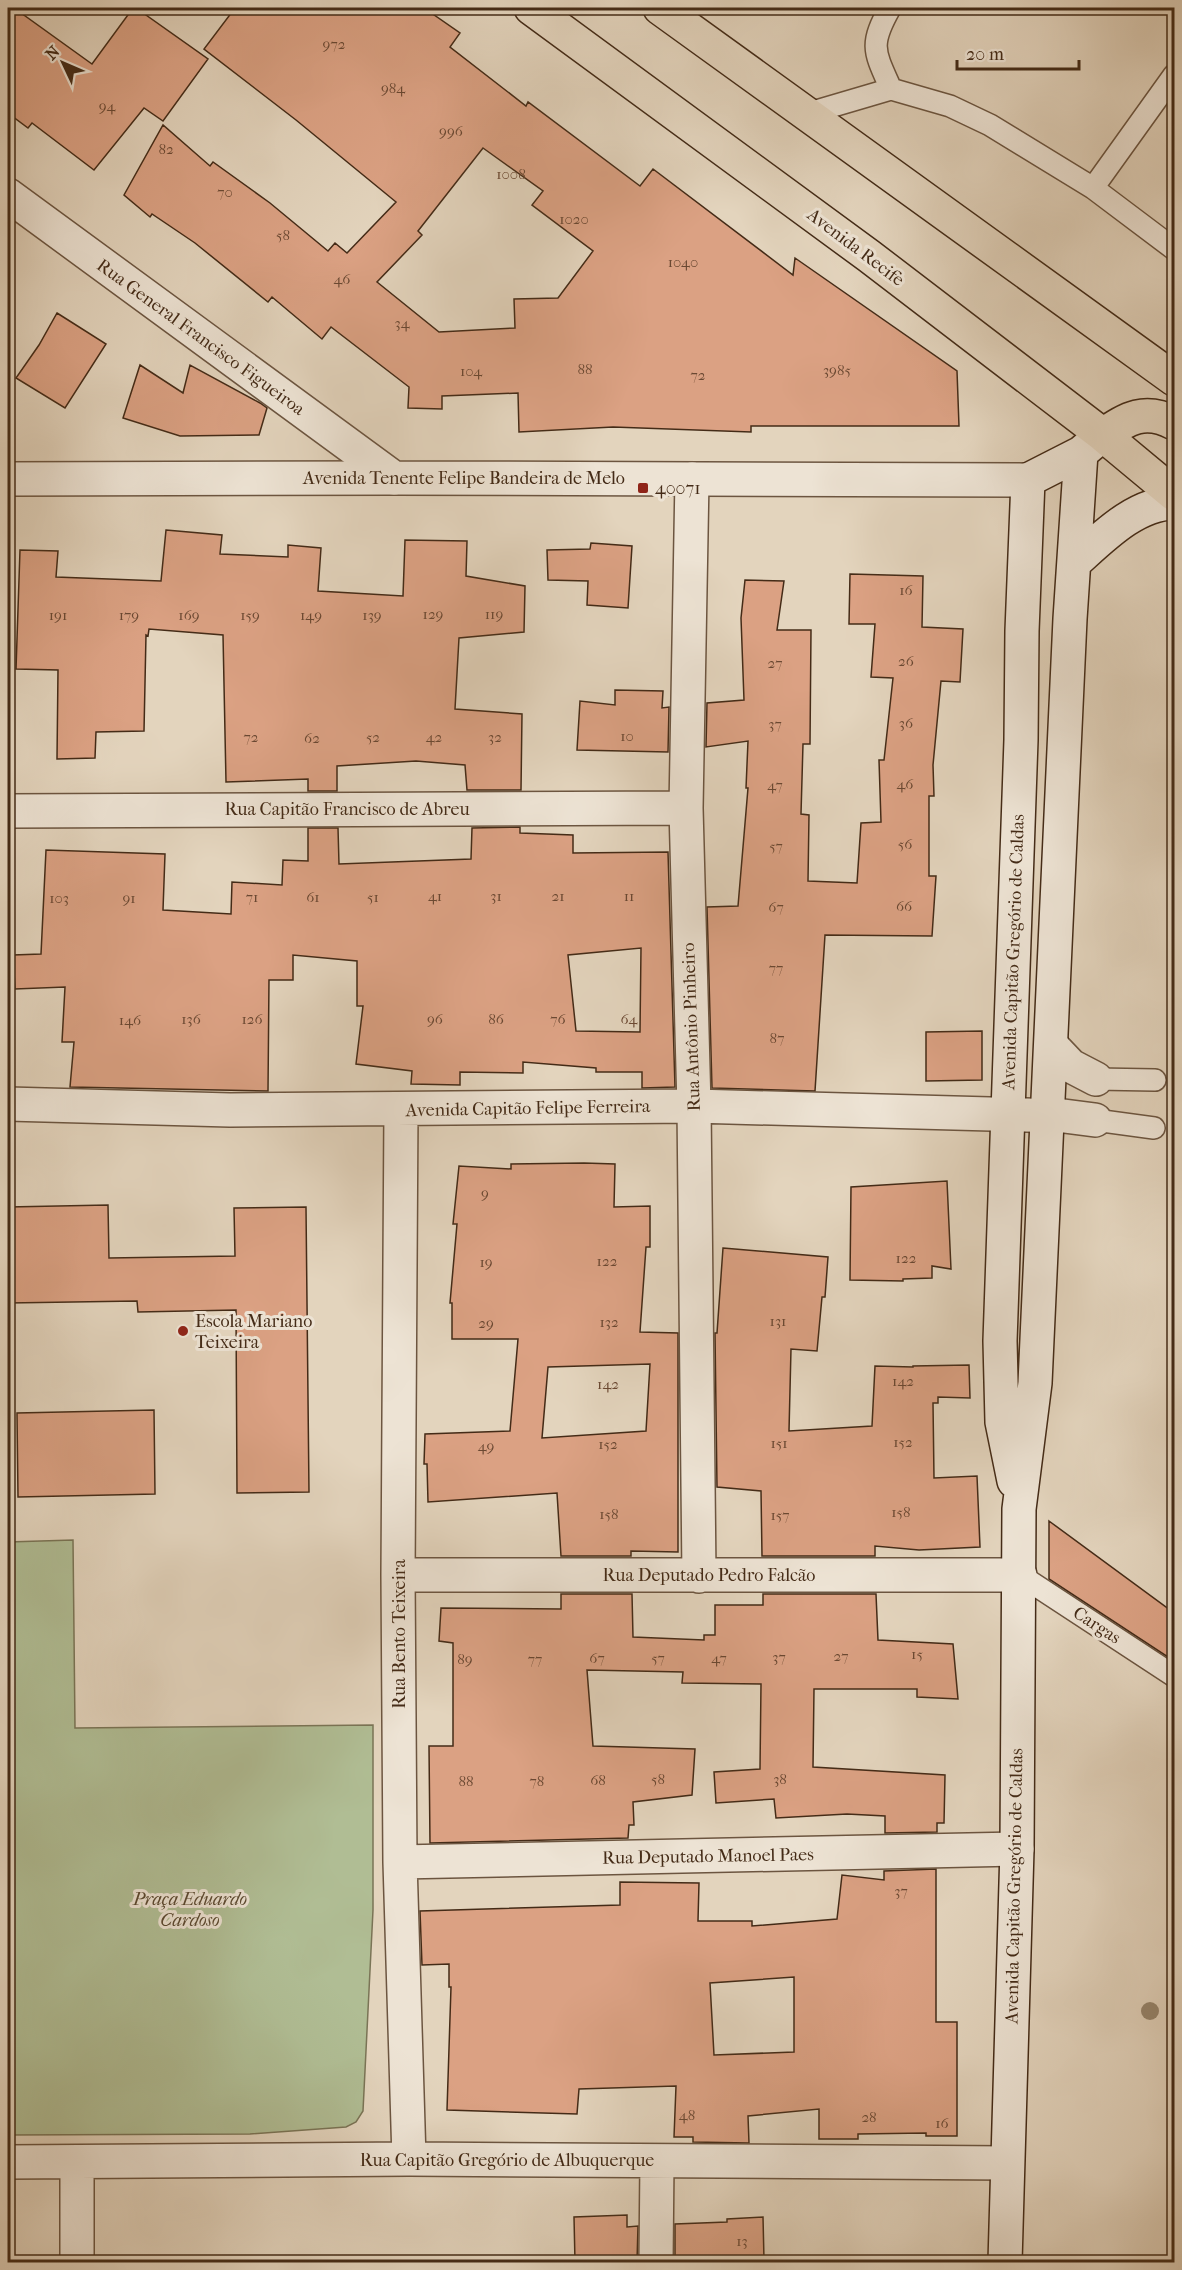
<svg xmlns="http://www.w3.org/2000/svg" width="1182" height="2270" viewBox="0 0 1182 2270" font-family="'IM FELL French Canon',serif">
  <rect width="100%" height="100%" fill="#e3d4bd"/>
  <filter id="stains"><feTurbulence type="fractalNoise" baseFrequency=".00333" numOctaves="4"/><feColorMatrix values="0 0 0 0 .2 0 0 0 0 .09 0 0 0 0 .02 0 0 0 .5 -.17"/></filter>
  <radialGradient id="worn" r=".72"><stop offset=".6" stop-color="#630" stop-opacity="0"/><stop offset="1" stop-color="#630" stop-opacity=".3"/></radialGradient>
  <path fill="#b0bd94" stroke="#7a7456" stroke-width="1.5" d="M73,1540L75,1728L373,1725V1910L363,2111L356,2122L346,2127L250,2134L8,2135V1542Z"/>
  <path fill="#dba183" stroke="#442b17" stroke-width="1.5" fill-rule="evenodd" d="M8,8H14L92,64L133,8H136L208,59L163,121L144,108L94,170L32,123L28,128L8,113Z
    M235,8H424L460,33L450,47L526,106L528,102L640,186L653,169L793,275L795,258L957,371L959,426H751V432L613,427L519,432L518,393L442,396V409L408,408L409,387L331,327L322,339L272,297L268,302L195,243L152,214L150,217L124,195L163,125L210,166L213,162L270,203L328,251L335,243L347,253L396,202L296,120L204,49ZM483,148L543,191L532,205L593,251L558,298L514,299L515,328L439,332L377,282L422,235L418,231Z
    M57,313L106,344L65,408L16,378L39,345Z
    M140,365L183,393L190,365L260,403L267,408L259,435L180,436L123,418Z
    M166,530L222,535L220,554L288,557V545L321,548L318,591L403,596L405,540L467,541L466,576L525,586L524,632L459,638L455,709L522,714L521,790H467L465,765L416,761L337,766V791H308V779L226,782L223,635L149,629L148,636L146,635L144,731L96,732L95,758L57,759L58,670L16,669L20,550L58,551L56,577L161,581Z
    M591,543L632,546L628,608L587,605L588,581L548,580L547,550L590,549Z
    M850,574L923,576L922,627L963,629L960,682L941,681L933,765L934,796H929V876H936L932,936L825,935L815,1091L712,1088L707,907L738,906L748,788H746L748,741L706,747L707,703L744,700L741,618L745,580L784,581L777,630H811L810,744H803L801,814L809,815L808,881L857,883L861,823L881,822L879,760H884L893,678L871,677L875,624H849Z
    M615,690L663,691L662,708L669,707L668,752L577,750L580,701L615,705Z
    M520,827V833L573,835V853L668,852L675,1087L642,1088V1072H596V1068L523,1062V1073L460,1072V1085L411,1084L412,1071L356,1064L363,1006H357V961L293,955V980H269L268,1091L70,1087L74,1042H62L65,987L15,989L13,955L41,954L46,850L165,854L163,910L231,914L232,882L282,885L283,860L308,861V828H338L339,864L471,859L472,828ZM641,948L640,1032L576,1031L568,955Z
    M982,1031V1080L926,1081V1032Z
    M584,1163L615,1164L614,1207L650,1206V1247H646L640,1332L678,1333V1552L631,1551V1556H561L557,1493L428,1502L427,1464H424L425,1434L510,1431L518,1339H452V1303H450L457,1224H453L459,1166L511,1169V1164ZM650,1364L646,1431L542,1438L548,1367Z
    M947,1181L951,1269L932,1266V1278L903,1279V1281L850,1280L851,1187Z
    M108,1205L109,1258L235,1256L234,1208L306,1207L309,1492L237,1493L236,1310L138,1312L137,1301L8,1303V1207Z
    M723,1248L828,1257L825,1297H822L817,1351L791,1349L789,1431L872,1426L875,1366L913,1367V1366L969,1365L970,1398L938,1397V1403H933L934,1478L977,1476L980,1547L919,1550L875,1546V1556H762L761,1491L717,1487L715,1333H717Z
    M154,1410L155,1494L18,1497L17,1413Z
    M1049,1521L1174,1613V1661L1049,1579Z
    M561,1594H632L633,1637L704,1640V1635H715V1605H763V1594H876L878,1640L953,1644L958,1699L917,1697V1689H814L813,1767L945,1775L944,1823H937V1832L885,1833V1816L847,1814L776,1818L774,1799L716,1803L714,1772L760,1769L761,1684L682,1683L683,1672L587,1670L593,1746L695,1749L692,1795L633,1802L634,1825H629L628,1838L430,1843L429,1746H453V1643L439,1641L441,1608L561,1609Z
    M936,1869V2022H957V2136H926V2133L858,2134V2139H819V2109L748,2116L749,2143L693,2142V2137H674L676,2086L579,2089L577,2114L447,2110L451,1987H449V1964L422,1965L420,1911L620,1905V1882L699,1883L698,1921H752V1926L837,1919L842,1875L884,1880V1871ZM794,1977V2052L714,2055L710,1983Z
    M627,2215V2227L638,2226L637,2261L575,2262L574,2217Z
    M763,2217L764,2260L728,2261V2257L675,2259V2224L727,2222V2219Z"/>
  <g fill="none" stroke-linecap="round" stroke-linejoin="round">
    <defs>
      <path id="service" d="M890,8C869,45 874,51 891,89
        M806,114L891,89L950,106L990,125L1093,188L1174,249
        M1093,188L1174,75
        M1096,1079L1155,1080
        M1095,1120L1154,1128
        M1020,1575L1174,1676"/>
      <path id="minor" d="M8,479L394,478
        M692,479L686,808L694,1106L699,1576
        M8,811L686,808
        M1052,1046L1071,1066L1096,1079
        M8,1104L230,1110L694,1106L1064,1116L1095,1120
        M401,1109L398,1575L400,1862L409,2159
        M398,1575H1020
        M400,1862L1017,1849
        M8,2162L409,2159L1007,2163
        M77,2162V2262
        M656,2262L657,2161"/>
      <path id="tertiary" d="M8,195L394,478L1028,480"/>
      <path id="secondary" d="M1074,563C1101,539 1135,503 1174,503
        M1014,1481L1002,1422L1000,1341L1021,740L1022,631L1028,480L1081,453L1094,442
        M1005,2262L1017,1849L1019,1509L1035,1383L1070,619L1081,453"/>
      <path id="primary" d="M531,8L869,256L1103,435L1174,494
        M660,8L1174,379
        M1103,435C1128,418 1145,408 1174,423"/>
    </defs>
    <use href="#service" stroke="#6c5540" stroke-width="24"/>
    <use href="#minor" stroke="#6c5540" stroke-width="36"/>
    <use href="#tertiary" stroke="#6c5540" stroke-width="36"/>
    <use href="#secondary" stroke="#442b17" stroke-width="36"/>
    <use href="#primary" stroke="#442b17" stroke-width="36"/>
    <use href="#service" stroke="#ede3d4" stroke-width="21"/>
    <use href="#minor" stroke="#ede3d4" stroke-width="33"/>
    <use href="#tertiary" stroke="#ede3d4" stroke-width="33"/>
    <use href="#secondary" stroke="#ede3d4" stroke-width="33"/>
    <use href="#primary" stroke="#e3d4bd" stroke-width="33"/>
  </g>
  <circle fill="#98876f" cx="1150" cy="2011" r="9"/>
  <g fill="#8f2418" stroke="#ede3d4" stroke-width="2">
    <rect x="637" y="482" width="12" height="12" rx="3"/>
    <circle cx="183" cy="1331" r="6"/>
  </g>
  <g text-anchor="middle" stroke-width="6" stroke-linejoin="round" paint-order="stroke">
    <g font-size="15" fill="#6a4832">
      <text x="334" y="49">972</text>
      <text x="393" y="93">984</text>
      <text x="107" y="111">94</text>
      <text x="451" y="136">996</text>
      <text x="166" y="154">82</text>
      <text x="511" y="179">1008</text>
      <text x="225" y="197">70</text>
      <text x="574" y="224">1020</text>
      <text x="283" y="240">58</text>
      <text x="683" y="267">1040</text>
      <text x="342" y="284">46</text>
      <text x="402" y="328">34</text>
      <text x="585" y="374">88</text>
      <text x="837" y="375">3985</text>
      <text x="471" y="376">104</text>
      <text x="698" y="380">72</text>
      <text x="906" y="595">16</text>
      <text x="433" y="619">129</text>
      <text x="494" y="619">119</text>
      <text x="58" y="620">191</text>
      <text x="129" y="620">179</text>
      <text x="189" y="620">169</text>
      <text x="250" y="620">159</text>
      <text x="311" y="620">149</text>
      <text x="372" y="620">139</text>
      <text x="906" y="666">26</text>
      <text x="775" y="668">27</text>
      <text x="906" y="728">36</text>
      <text x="775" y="729">37</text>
      <text x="627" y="741">10</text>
      <text x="251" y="742">72</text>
      <text x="373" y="742">52</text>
      <text x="434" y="742">42</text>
      <text x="495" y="742">32</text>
      <text x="312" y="743">62</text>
      <text x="905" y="789">46</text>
      <text x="775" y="790">47</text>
      <text x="905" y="849">56</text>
      <text x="776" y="851">57</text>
      <text x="435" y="901">41</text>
      <text x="496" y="901">31</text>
      <text x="558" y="901">21</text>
      <text x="629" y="901">11</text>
      <text x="252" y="902">71</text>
      <text x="313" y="902">61</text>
      <text x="373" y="902">51</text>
      <text x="59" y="903">103</text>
      <text x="129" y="903">91</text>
      <text x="904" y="911">66</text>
      <text x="776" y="912">67</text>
      <text x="776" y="973">77</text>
      <text x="191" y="1024">136</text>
      <text x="252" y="1024">126</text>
      <text x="435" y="1024">96</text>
      <text x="496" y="1024">86</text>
      <text x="558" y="1024">76</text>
      <text x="629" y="1024">64</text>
      <text x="130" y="1025">146</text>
      <text x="777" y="1043">87</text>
      <text x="485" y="1198">9</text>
      <text x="906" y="1263">122</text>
      <text x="607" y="1266">122</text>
      <text x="486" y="1267">19</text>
      <text x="778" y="1326">131</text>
      <text x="609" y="1327">132</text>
      <text x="486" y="1328">29</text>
      <text x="903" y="1386">142</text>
      <text x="608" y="1389">142</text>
      <text x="903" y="1447">152</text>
      <text x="779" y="1448">151</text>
      <text x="608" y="1449">152</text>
      <text x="486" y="1451">49</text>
      <text x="901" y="1517">158</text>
      <text x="609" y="1519">158</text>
      <text x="780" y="1520">157</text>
      <text x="917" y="1659">15</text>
      <text x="841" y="1661">27</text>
      <text x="779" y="1662">37</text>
      <text x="597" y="1663">67</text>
      <text x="658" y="1663">57</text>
      <text x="719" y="1663">47</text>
      <text x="465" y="1664">89</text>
      <text x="535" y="1664">77</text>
      <text x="658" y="1784">58</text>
      <text x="780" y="1784">38</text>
      <text x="598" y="1785">68</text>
      <text x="466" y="1786">88</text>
      <text x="537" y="1786">78</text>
      <text x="901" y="1896">37</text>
      <text x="687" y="2120">48</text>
      <text x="869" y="2122">28</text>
      <text x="942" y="2128">16</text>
      <text x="742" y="2246">13</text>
    </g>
    <g font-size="18" fill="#442b17" stroke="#ede3d4">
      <text transform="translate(856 247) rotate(37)" y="6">Avenida Recife</text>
      <text transform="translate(201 337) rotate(36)" y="6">Rua General Francisco Figueiroa</text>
      <text x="464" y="484">Avenida Tenente Felipe Bandeira de Melo</text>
      <text x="347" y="815">Rua Capitão Francisco de Abreu</text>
      <text transform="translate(1013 952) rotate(-88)" y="6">Avenida Capitão Gregório de Caldas</text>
      <text transform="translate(691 1027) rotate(-92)" y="6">Rua Antônio Pinheiro</text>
      <text transform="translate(528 1108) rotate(-1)" y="6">Avenida Capitão Felipe Ferreira</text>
      <text x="709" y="1581">Rua Deputado Pedro Falcão</text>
      <text transform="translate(1097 1625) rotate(33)" y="6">Cargas</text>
      <text transform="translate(399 1634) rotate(-90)" y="6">Rua Bento Teixeira</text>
      <text transform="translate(708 1856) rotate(-1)" y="6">Rua Deputado Manoel Paes</text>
      <text transform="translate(1014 1886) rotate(-89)" y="6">Avenida Capitão Gregório de Caldas</text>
      <text x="507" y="2166">Rua Capitão Gregório de Albuquerque</text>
    </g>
    <g font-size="18" fill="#442b17" stroke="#ede3d4" text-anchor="start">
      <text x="655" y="494">40071</text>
      <text x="195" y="1327">Escola Mariano<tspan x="195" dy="21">Teixeira</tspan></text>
    </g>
    <g font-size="18" font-style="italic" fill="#5a4830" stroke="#ede3d4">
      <text x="190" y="1905">Praça Eduardo<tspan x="190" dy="21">Cardoso</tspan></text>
    </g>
  </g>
  <rect width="1182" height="2270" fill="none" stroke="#e3d4bd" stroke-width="30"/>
  <rect x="9" y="9" width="1164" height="2252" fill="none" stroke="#442b17" stroke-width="3"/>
  <rect x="15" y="15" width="1152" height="2240" fill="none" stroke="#442b17" stroke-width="1.5"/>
  <g transform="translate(63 63) rotate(314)" stroke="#ede3d4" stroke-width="4.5" paint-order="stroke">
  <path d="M0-4.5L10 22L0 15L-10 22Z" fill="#442b17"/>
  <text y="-9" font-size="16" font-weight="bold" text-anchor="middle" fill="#442b17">N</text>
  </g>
  <path d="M957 60v9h122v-9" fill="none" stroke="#442b17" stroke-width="3"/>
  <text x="966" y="60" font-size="18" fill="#442b17" stroke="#ede3d4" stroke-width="4.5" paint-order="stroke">20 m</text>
  <rect width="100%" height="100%" filter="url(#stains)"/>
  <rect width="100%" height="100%" fill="url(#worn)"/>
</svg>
